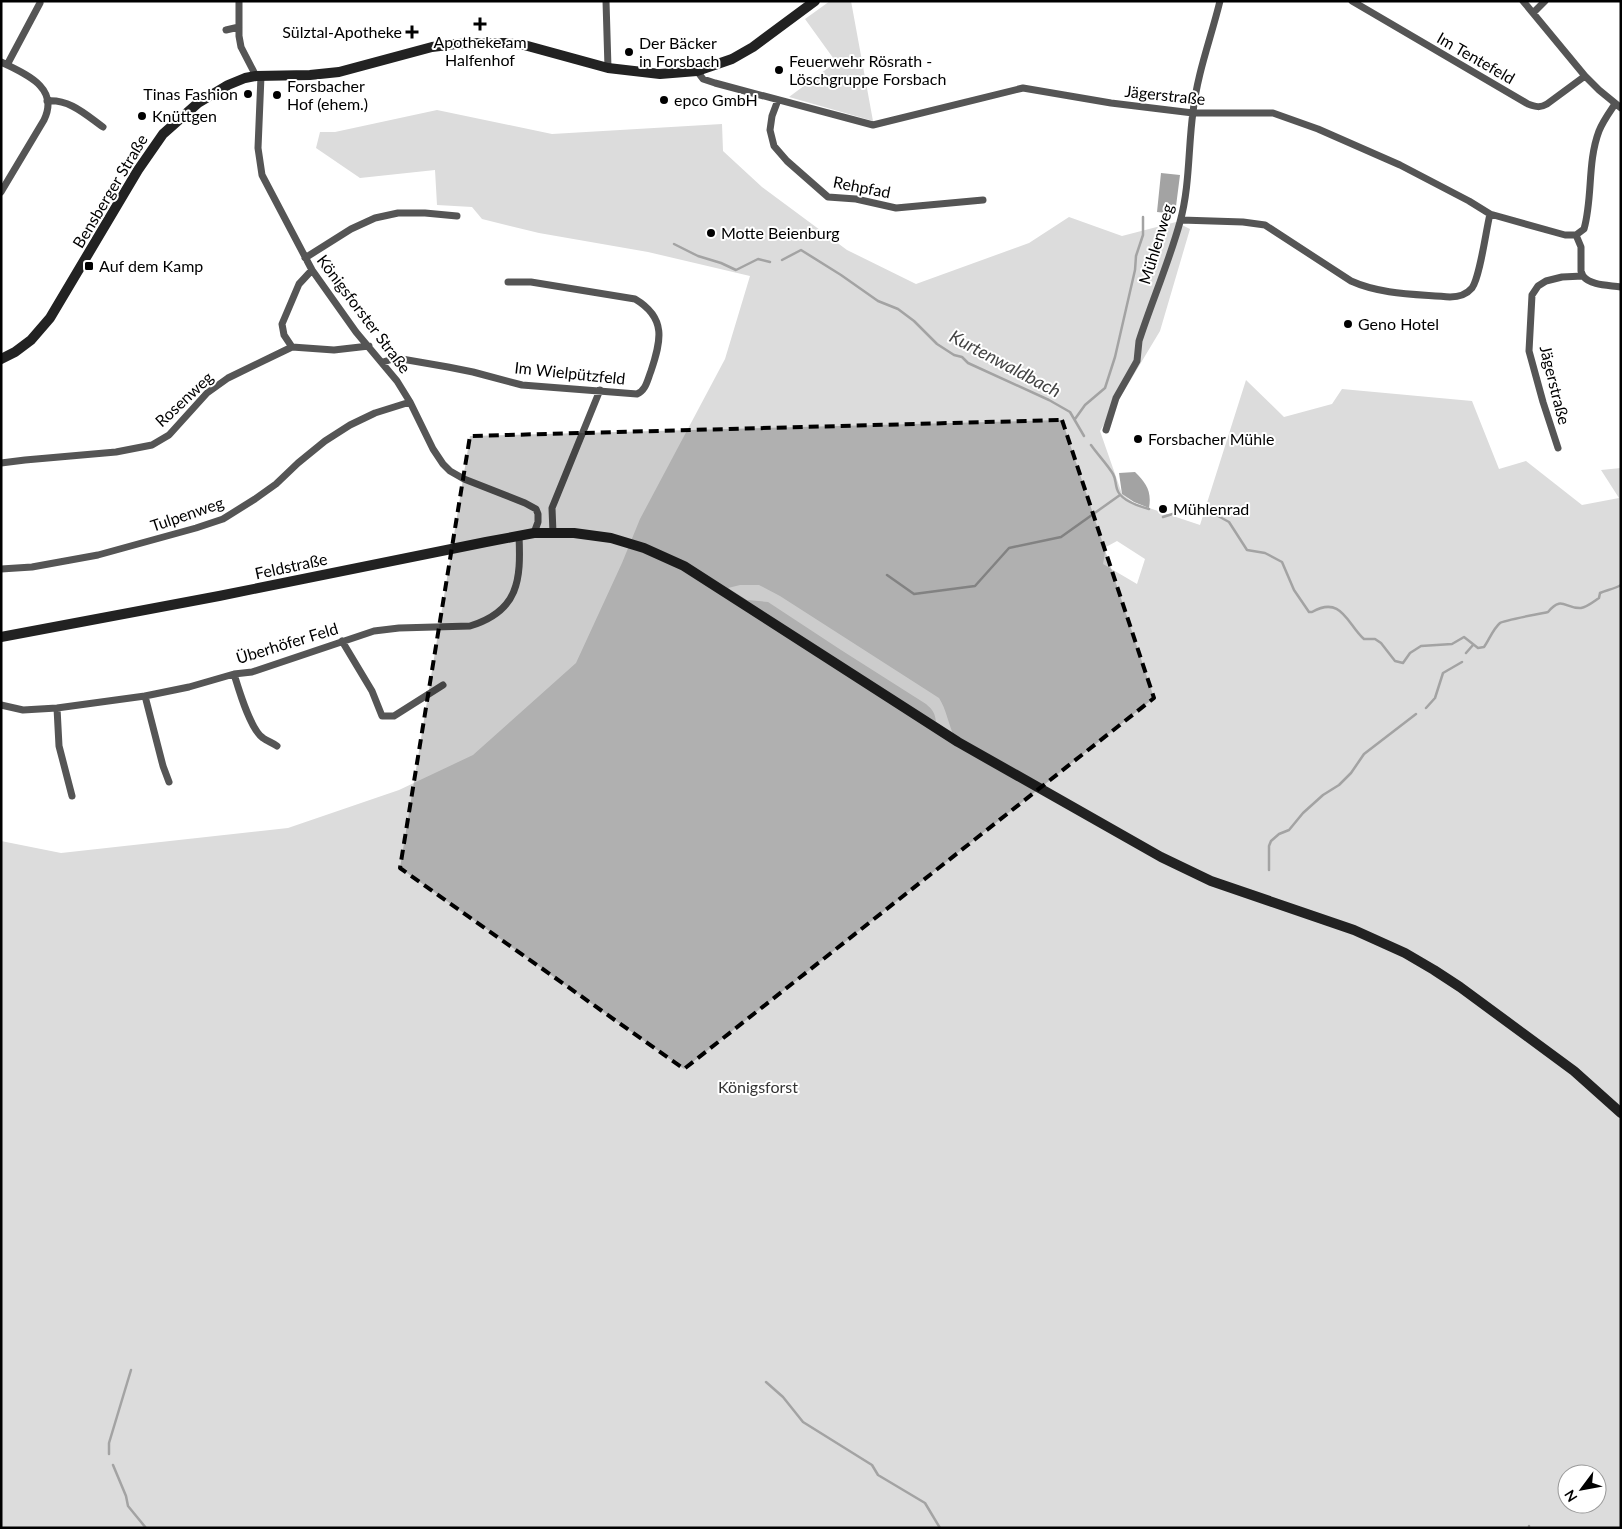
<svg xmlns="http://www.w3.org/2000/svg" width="1622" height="1529" viewBox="0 0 1622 1529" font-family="Lato,sans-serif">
  <rect width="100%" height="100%" fill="#fff"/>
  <path fill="#dcdcdc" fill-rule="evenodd" d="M830,1H851L873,121L789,97L836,62L805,19Z
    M437,110L552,134L722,124L723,151L762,187L847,250L916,284L1029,243L1069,217L1122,236L1176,222L1190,229L1160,331L1100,431L1122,494L1134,503L1200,525L1246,380L1284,417L1332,404L1342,389L1472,401L1499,469L1526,461L1582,505L1619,498L1601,470L1621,468V1528H1V841L61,853L288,828L399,790L473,755L576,663L622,563L640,519L725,359L750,276L648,252L539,233L482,219L472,207L437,205L435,170L360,178L316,148L320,132H335ZM1117,541L1145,559L1137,584L1103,564L1106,547ZM740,585H759L780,596L939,698C946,709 948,722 953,734L936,722C935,713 933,710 926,704L841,650L768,602L747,600L728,588ZM1567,1474H1597V1504H1567Z"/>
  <path fill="#a3a3a3" d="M1161,173L1180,175L1175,214L1157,212Z
    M1135,472C1146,483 1152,491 1149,508L1134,502L1122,494L1119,473Z"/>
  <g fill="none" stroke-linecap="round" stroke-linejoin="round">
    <path stroke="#a3a3a3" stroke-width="2.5" d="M674,244L698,256L721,263L736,270L758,259L770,262
      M782,260L801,250L841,275L878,301L898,309L914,321L937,344L954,355L962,357L968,363L1049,400L1070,412L1084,436
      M1075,419L1085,405L1105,388L1115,357L1135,270L1136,256L1143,235V217
      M1091,445C1098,455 1107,464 1113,474C1116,479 1115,483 1117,489C1120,500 1138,506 1149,509
      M1163,517L1185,510H1207L1229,522L1247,550L1265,553L1282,562L1294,590L1309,612H1312C1342,595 1347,624 1364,639H1375L1381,643L1395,661L1403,663L1410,653L1421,646L1452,644L1464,637L1478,648L1484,647C1489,640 1493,629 1500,623C1504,620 1540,614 1548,612C1562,595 1565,609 1581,608C1587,607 1593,602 1599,598L1600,593C1607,590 1614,589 1621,585
      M887,575L914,594L975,586L1009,548L1061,537L1120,495
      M1466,653L1473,645
      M1426,708L1435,698L1443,673L1462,662
      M1269,870V846L1271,841L1279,834L1289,830L1303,813L1323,795L1339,785L1351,773L1364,754L1416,714
      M766,1382L783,1397L803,1422L872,1465L878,1475L925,1503L940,1528
      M109,1454V1443L131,1370
      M113,1465L126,1496L128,1506L146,1528
      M1529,1528V1526"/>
    <path stroke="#555" stroke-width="7" d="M239,1V36L241,47L256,76
      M606,1L608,68
      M1352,1L1528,104C1536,107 1540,108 1547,104L1585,76
      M1523,1L1585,76L1599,90L1621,108
      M1533,13L1545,1
      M226,30L239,27
      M1,62C25,74 60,87 44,120L1,192
      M7,65L40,3
      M697,71L703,79L715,83L873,125L1023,88L1111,103L1193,113H1273L1318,129L1400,165L1469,201L1490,214L1565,235H1576L1584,229C1593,197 1587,163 1599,131C1603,121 1609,113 1615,104
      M261,76L258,148L262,175L312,270L356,332L397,381L410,402L433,449L443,464L450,471L464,479L525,503L536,509L538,514V522L534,533
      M778,100L772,116L770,130L774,146L787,161L828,197L856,199L896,208L983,200
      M47,101C70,99 86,115 103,127
      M1181,220L1243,222L1265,225L1351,281C1382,295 1418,294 1450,297C1459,297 1466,295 1472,288C1480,277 1486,230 1490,214
      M305,258L351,229L375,218L398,213H425L457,216
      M1583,276C1591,286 1609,285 1621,287
      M292,347L284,335L282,324L299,284L312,270
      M383,362L396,358L448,367L473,372L522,385L637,394C646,390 647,381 651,371C661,341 667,318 635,299L531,282H508
      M1106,430L1116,398L1137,361L1139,341C1152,301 1169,262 1180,222C1190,186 1188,148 1193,112C1197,74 1211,38 1220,1
      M1558,448L1543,402L1529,351L1532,295L1538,286L1546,281L1562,277L1583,276L1581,271V247L1576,235
      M1,463L25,460L116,452L152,445L169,435L207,393L228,378L292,347L334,350L369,346
      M553,533L552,508L600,390
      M1,569L32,567L98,555L196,528L223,519L255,499L276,484L298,463L325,441L350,425L375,413L410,402
      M342,641L372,691L382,716H394L443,685
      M234,674C239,690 250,729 263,738C267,741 273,743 277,746
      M145,696L163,766L169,782
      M1,705L23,710L57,708L145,696L189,687L234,674L252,672L374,631L399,628L470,626C519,611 521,580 519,536
      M57,708L59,746L72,796"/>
    <path stroke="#222" stroke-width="10" d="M1,359L15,352L31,340L50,318L138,170L163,134L198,103L228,85L245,78L256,76L310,75L339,72L432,47L456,44L480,43H505L524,45L608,68L660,74L697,71L732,59L753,47L815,1
      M1,637L219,596L486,542L534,533H574L611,538L644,548L684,566L958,742L1161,857L1211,881L1354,930L1405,953L1434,970L1460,987L1574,1071L1621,1113"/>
  </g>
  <path fill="#000" fill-opacity="0.2" stroke="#000" stroke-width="4" stroke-dasharray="10 6" stroke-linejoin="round" d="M1062,420L1154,698L684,1069L400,868L470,436Z"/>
  <g fill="#000" stroke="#fff" stroke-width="2">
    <path d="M477.5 16.5h5v5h5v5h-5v5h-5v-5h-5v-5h5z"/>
    <path d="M409.5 24.5h5v5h5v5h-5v5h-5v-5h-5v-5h5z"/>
    <circle cx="629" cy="52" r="5"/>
    <circle cx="779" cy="70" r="5"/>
    <circle cx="248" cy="94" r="5"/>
    <circle cx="277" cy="95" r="5"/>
    <circle cx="664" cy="100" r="5"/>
    <circle cx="142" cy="116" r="5"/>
    <circle cx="711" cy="233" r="5"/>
    <rect x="84" y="261" width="10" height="10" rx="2.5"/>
    <circle cx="1348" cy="324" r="5"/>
    <circle cx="1138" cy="439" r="5"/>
    <circle cx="1163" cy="509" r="5"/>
  </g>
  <g text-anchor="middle" stroke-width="4" stroke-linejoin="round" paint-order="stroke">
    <g font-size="16" fill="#000" stroke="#fff" text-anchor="start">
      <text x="402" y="38" text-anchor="end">Sülztal-Apotheke</text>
      <text x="480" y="48" text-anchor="middle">Apotheke am<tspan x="480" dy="18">Halfenhof</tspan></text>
      <text x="639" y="49">Der Bäcker<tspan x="639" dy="18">in Forsbach</tspan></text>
      <text x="789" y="67">Feuerwehr Rösrath -<tspan x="789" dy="18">Löschgruppe Forsbach</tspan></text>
      <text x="287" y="92">Forsbacher<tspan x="287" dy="18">Hof (ehem.)</tspan></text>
      <text x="238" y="100" text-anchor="end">Tinas Fashion</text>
      <text x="674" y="106">epco GmbH</text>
      <text x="152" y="122">Knüttgen</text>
      <text x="721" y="239">Motte Beienburg</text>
      <text x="99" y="272">Auf dem Kamp</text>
      <text x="1358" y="330">Geno Hotel</text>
      <text x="1148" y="445">Forsbacher Mühle</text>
      <text x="1173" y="515">Mühlenrad</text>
    </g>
    <g font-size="16" fill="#000" stroke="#fff">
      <text transform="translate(1476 58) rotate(30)" y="6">Im Tentefeld</text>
      <text transform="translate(1165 95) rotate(6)" y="6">Jägerstraße</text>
      <text transform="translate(862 187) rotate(11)" y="6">Rehpfad</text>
      <text transform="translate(110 191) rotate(-59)" y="6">Bensberger Straße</text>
      <text transform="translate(1156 244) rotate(-73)" y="6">Mühlenweg</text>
      <text transform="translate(364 314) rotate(53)" y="6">Königsforster Straße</text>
      <text transform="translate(570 373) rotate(6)" y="6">Im Wielpützfeld</text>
      <text transform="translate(1555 385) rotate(76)" y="6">Jägerstraße</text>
      <text transform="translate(184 399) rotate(-43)" y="6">Rosenweg</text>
      <text transform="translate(187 514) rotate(-19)" y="6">Tulpenweg</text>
      <text transform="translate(291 566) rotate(-12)" y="6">Feldstraße</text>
      <text transform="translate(287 643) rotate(-17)" y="6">Überhöfer Feld</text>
    </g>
    <g font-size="16" fill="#333" stroke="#fff">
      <text x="758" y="1093">Königsforst</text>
    </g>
    <g font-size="18" font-style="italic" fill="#444" stroke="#fff">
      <text transform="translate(1005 364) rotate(28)" y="6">Kurtenwaldbach</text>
    </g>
  </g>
  <rect width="1622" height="1529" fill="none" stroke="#000000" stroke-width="5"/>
  <g transform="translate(1582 1489) rotate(238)"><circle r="24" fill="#ffffff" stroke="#999999"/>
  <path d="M0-4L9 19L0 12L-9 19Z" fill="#000000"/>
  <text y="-8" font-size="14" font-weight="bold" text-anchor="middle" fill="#000000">N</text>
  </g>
</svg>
